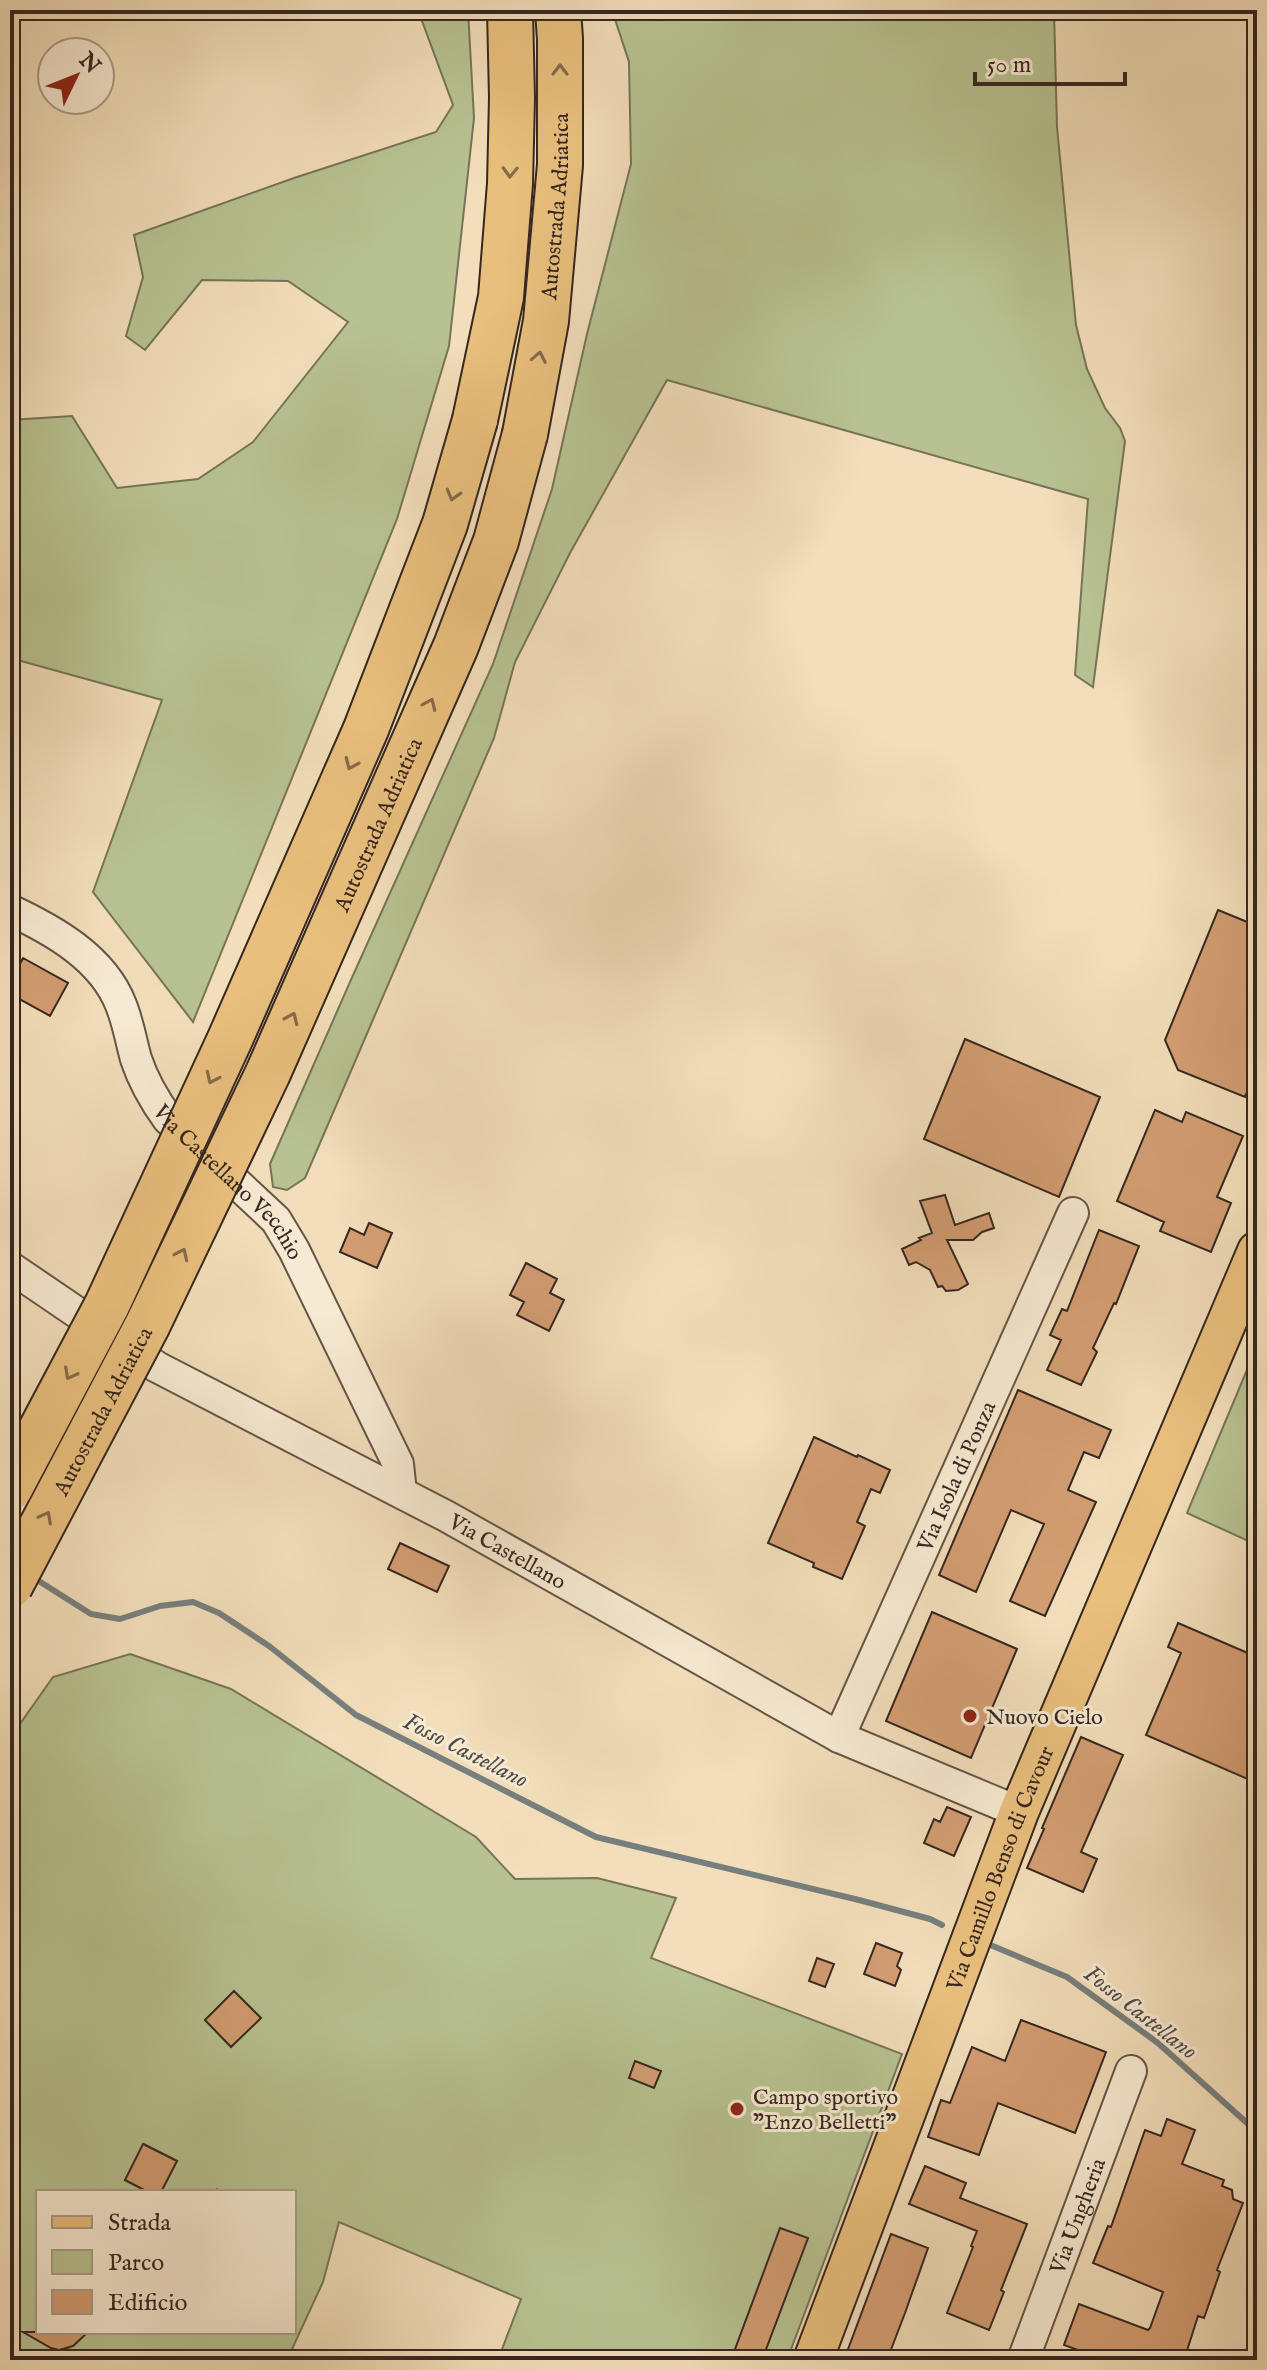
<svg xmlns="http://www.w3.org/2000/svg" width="1267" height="2370" viewBox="0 0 1267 2370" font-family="'IM FELL English',serif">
  <rect width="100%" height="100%" fill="#f2deba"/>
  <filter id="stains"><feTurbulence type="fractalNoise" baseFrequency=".0025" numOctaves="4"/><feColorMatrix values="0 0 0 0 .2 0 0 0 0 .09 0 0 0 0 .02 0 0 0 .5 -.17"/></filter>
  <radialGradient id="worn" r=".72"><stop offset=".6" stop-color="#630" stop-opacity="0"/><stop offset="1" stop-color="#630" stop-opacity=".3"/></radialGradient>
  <path fill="#b8c291" stroke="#777459" stroke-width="2" fill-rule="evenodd" d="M418,10H468L474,118L449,346L397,519L193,1022L93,892L162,700L10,658V420L72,416L117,488L198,479L253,442L348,322L288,281L202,280L145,350L126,336L143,277L134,235L294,178L436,132L453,105Z
    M612,10H1054L1057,127L1076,325L1087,369L1105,408L1120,428L1125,441L1093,687L1075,675L1088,499L667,380L570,553L515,662L494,738L305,1178L287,1190L273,1187L270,1164L350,982L493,664L552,489L587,334L631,164L629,62Z
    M1257,1346V1545L1187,1513Z
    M130,1654L231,1689L476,1837L515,1879L597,1878L676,1898L651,1958L902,2054L787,2360H498L521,2299L339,2222L323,2282L287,2360H10V1738L53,1677ZM234,1992L260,2018L231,2046L205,2020ZM144,2144L177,2161L161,2192H215L217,2189L222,2192H294V2332H83C70,2364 29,2349 38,2316V2192H148L125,2180Z"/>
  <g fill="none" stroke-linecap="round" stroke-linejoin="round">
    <path stroke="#777f7e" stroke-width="6" d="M34,1578L91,1614L120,1619L160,1606L193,1602L219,1613L269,1646L356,1715L596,1837L859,1900L930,1919L942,1925
      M988,1944L1067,1977L1158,2043L1257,2132"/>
  </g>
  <path fill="#d39d72" stroke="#362721" stroke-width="2" d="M1218,910L1257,926V1068L1245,1097L1178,1070L1165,1040Z
    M23,958L68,983L50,1016L10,994V983Z
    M965,1039L1100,1097L1059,1197L924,1139Z
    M1155,1110L1182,1122L1186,1112L1243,1136L1217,1197L1231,1203L1211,1252L1160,1231L1164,1222L1117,1201Z
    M945,1195L955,1225L989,1213L994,1228L982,1232L973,1240H947L968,1284L958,1290L946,1291L942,1286L938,1287L930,1270L916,1262L909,1265L902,1249L921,1240L919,1238L932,1233L920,1201Z
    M369,1223L392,1233L377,1268L340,1252L350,1228L364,1235Z
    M1099,1230L1139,1246L1116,1304L1114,1303L1093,1348L1097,1352L1081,1385L1047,1370L1061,1340L1050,1335L1062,1309L1067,1311Z
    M526,1263L557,1279L550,1293L564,1300L549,1331L517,1315L524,1302L510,1295Z
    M1018,1390L1111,1430L1099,1458L1084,1452L1068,1490L1096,1502L1045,1616L1010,1601L1044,1524L1011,1510L976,1592L939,1575Z
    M814,1437L857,1457L858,1455L890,1470L880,1493L871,1489L857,1522L865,1526L842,1579L813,1567L814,1563L768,1543Z
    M400,1543L449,1566L437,1592L388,1569Z
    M932,1612L1017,1649L971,1758L886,1721Z
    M1178,1623L1257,1657V1783L1146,1735L1181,1653L1168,1647Z
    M1081,1737L1123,1755L1081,1852L1097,1859L1083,1892L1027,1868L1044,1829L1042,1828Z
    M947,1807L971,1817L954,1856L924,1843L934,1819L940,1822Z
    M876,1943L902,1953L897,1966L901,1970L895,1986L864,1974Z
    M817,1958L834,1964L825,1987L809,1981Z
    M234,1991L261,2018L231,2047L205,2020Z
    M1021,2020L1106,2052L1075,2133L998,2103L979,2155L928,2137L941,2100L950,2103L972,2047L1005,2061Z
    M635,2061L661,2071L654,2088L629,2078Z
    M1167,2119L1195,2130L1182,2164L1224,2180L1222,2186L1232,2190L1233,2199L1243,2203L1217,2270L1220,2272L1204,2318L1198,2316L1184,2360H1105L1064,2345L1079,2304L1148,2330L1150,2328L1163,2292L1093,2263L1108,2226L1111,2227L1145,2130L1161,2136Z
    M143,2144L177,2161L161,2192H148L125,2180Z
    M925,2166L966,2183L960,2198L1027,2224L1001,2290L1004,2292L989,2330L947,2313L973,2247L971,2246L977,2231L909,2204Z
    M780,2228L808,2238L762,2360H731Z
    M891,2234L928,2248L905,2313L887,2360H844Z
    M23,2332H88L73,2346L59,2350L51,2348Z"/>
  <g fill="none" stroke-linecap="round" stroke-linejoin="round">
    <defs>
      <g id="minor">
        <path id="s1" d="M10,910C53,930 103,958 121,1005C128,1022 131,1041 136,1059C143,1080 155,1101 168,1119L276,1220L294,1250L398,1464L401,1492"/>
        <path id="s2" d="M10,1267L157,1367L446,1516L839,1737L1019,1812"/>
        <path id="s3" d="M839,1737L1073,1213"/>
        <path id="s4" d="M1023,2360L1131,2071"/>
      </g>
      <g id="major">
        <path id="s5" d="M813,2360L1019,1812L1257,1251"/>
      </g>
      <g id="highway">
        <path d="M475,420L501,297L510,184L512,98L510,10"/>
        <path id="s6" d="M525,434L546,321L560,165V39L558,10"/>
      </g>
    </defs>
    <use href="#minor" stroke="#655547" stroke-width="34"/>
    <use href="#major" stroke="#362721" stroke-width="42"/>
    <use href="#highway" stroke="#362721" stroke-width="48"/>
    <use href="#minor" stroke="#f7ead2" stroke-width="30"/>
    <use href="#major" stroke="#e9bf7d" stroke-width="38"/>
    <use href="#highway" stroke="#e9bf7d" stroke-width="44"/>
    <defs>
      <g id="highway-bridge">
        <path d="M10,1488L107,1305L230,1039L366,729L445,524L475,420"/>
        <path id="s7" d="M10,1586L148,1324L268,1073L456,646L496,541L525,434"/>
      </g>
    </defs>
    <use href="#highway-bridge" stroke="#362721" stroke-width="48" stroke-linecap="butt"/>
    <use href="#highway-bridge" stroke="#e9bf7d" stroke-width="44"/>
  </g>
  <defs><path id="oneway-chevron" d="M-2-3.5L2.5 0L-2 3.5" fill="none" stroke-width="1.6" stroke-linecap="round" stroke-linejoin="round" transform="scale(2)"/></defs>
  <g stroke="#876b4a">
    <use href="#oneway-chevron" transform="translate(560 70) rotate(-90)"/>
    <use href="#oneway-chevron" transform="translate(510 172) rotate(92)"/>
    <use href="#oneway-chevron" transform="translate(539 357) rotate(-79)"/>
    <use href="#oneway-chevron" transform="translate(453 495) rotate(106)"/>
    <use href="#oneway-chevron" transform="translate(430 704) rotate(-66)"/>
    <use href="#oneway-chevron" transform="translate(351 764) rotate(114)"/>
    <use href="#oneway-chevron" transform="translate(292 1018) rotate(-66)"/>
    <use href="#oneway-chevron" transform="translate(212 1078) rotate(115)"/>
    <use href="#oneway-chevron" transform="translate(182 1254) rotate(-65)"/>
    <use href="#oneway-chevron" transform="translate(70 1374) rotate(118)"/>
    <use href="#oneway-chevron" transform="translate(46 1517) rotate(-62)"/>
  </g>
  <g fill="#8f2418" stroke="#f7ead2" stroke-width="3">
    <circle cx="970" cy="1716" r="8"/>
    <circle cx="737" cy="2109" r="8"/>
  </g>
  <g text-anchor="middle" stroke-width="6" stroke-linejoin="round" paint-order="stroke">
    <g font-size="22" fill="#362721" stroke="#f7ead2">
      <text dy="8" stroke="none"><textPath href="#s6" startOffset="230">Autostrada Adriatica</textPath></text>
      <text dy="8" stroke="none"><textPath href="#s7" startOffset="846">Autostrada Adriatica</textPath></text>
      <text dy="8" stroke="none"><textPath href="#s1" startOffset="362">Via Castellano Vecchio</textPath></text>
      <text dy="8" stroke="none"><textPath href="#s7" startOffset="198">Autostrada Adriatica</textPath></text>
      <text dy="8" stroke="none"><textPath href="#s3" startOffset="286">Via Isola di Ponza</textPath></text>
      <text dy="8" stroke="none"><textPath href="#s2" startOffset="574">Via Castellano</textPath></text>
      <text dy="8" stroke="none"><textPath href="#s5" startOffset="526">Via Camillo Benso di Cavour</textPath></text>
      <text dy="8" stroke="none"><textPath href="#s4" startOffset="154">Via Ungheria</textPath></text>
    </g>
    <g font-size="22" fill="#362721" stroke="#f7ead2" text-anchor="start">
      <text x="986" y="1724">Nuovo Cielo</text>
      <text x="753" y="2104">Campo sportivo<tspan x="753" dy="25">"Enzo Belletti"</tspan></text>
    </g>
    <g font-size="24" font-style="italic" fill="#514c48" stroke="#f7ead2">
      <text transform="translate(466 1750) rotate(27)" y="8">Fosso Castellano</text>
      <text transform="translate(1141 2012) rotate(38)" y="8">Fosso Castellano</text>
    </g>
  </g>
  <rect width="1267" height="2370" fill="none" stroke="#f2deba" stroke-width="40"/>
  <rect x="12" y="12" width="1243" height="2346" fill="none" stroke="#362721" stroke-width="4"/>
  <rect x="20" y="20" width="1227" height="2330" fill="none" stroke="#362721" stroke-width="2"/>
  <rect x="36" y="2190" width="260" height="144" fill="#f7ead2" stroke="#aa9c8b" stroke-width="2"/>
  <rect x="52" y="2216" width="40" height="12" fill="#e9bf7d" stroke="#aa9c8b" stroke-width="2"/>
  <text x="108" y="2230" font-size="24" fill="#362721">Strada</text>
  <rect x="52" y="2250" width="40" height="24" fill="#b8c291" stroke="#aa9c8b" stroke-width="2"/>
  <text x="108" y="2270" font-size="24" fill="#362721">Parco</text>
  <rect x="52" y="2290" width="40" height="24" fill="#d39d72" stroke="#aa9c8b" stroke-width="2"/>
  <text x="108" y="2310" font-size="24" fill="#362721">Edificio</text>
  <g transform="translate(76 76) rotate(47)"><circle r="38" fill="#f7ead2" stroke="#aa9c8b" stroke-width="2"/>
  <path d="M0-6L14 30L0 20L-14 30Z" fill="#8f2418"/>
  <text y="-12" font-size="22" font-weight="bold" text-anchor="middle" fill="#362721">N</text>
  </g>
  <path d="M975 72v12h150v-12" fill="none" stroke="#362721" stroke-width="4"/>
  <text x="987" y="72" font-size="24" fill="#362721" stroke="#f7ead2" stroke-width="6" paint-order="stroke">50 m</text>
  <rect width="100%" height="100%" filter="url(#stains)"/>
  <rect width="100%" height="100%" fill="url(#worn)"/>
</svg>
